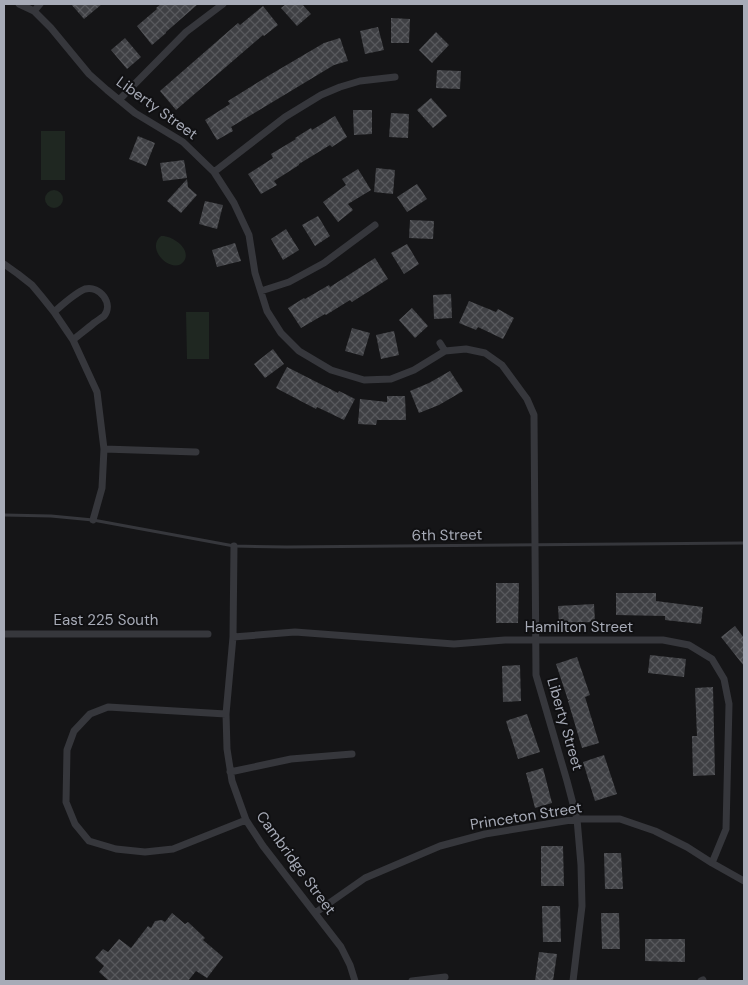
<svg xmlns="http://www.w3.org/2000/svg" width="748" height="985" viewBox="0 0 748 985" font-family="'DM Sans',sans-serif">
  <defs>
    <pattern id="building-cross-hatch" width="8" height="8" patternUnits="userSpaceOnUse" patternTransform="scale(1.25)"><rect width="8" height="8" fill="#3f4044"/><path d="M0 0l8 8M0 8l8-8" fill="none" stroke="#58595d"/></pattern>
  </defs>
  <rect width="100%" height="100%" fill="#151517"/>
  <path fill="#1f2721" d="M41,131H65V180H41Z
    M45 199a9 9 0 1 1 18 0a9 9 0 1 1-18 0Z
    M161,236C172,235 192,249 184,261C174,276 144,250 161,236Z
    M186,312H209V359H187Z"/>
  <path fill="url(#building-cross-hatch)" d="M71,4H102L84,19Z
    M161,4H198L166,32V33L152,45L137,26L157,9L156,8Z
    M286,4H302L311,14L297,26L281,8Z
    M263,6L278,25L264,36L263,35L176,110L160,91L238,23L240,25Z
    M391,18L410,19L409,43H391Z
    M378,27L384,50L365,54L360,31Z
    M436,32L449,45L432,63L419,50Z
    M125,38L141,57L127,69L111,50Z
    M340,38L348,61L334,65L256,112L231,127L233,131L217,140L205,120L230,104L228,101L268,76L324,43Z
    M437,70L461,71L460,89L436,88Z
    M431,98L447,116L433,128L417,110Z
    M353,110H372V134L354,135Z
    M391,113L409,114L408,138L389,137Z
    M335,116L347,137L332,147L330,145L299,164V165L274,181L277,185L261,194L248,174L273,158L271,154L296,139L295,138L311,128L312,130Z
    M138,136L155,143L146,166L129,159Z
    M184,160L187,178L163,181L160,163Z
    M376,168L395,170L393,194L374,192Z
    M358,169L371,190L348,204L353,210L338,222L323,202L346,185L342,179Z
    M187,179L188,187L197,195L181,213L167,201Z
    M417,184L427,199L407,212L397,197Z
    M205,201L223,205L217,229L199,224Z
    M318,216L330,236L315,246L302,225Z
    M410,220L434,221L433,239L409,238Z
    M286,229L299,250L283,260L271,239Z
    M235,243L241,261L217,267L212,250Z
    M407,244L419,264L404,274L391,253Z
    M375,258L388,279L352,302L350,300L326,315L325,314L301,328L288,308L304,298L305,299L329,285L330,287Z
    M451,294L452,318L434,319L433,295Z
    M469,301L496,312L498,309L514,318L503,339L478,327L476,330L459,323Z
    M412,308L428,326L415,338L399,320Z
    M352,328L370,333L363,356L345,351Z
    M394,331L399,355L381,359L376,335Z
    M273,349L284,364L265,378L254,364Z
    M287,367L338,393L339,391L355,399L344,420L317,407L316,409L276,388Z
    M450,371L463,391L439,405L419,413L410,391L429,383Z
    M387,396H405L406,420H377L376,425L358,424L360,399L387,402Z
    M496,583H519L518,623H496Z
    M616,593H656V601L703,607L701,624L665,620V616L616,615Z
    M594,604L595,622L559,623L558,606Z
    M735,626L744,638V666L721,637Z
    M650,655L686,659L684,677L648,673Z
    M577,657L590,695L585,697L599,743L582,748L568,701L571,699L568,700L556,664Z
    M520,665L521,701L503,702L502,666Z
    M713,687L715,775L693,776L692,736H697L695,688Z
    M527,714L540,752L518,759L506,721Z
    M604,755L617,794L595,801L583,762Z
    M543,768L552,803L535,808L526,773Z
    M541,846H563L564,886H541Z
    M604,853H621L623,889H605Z
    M542,906H560L561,942H543Z
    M172,913L185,924L188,922L205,938L203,940L223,957L207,978L196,971L188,981H109L99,972L104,966L95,958L103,949L108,952L119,939L131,948L148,926L151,928L155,921L162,920L165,922Z
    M601,913H619L620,949H602Z
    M645,939H685V962L645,961Z
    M539,952L557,954L553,981H535Z"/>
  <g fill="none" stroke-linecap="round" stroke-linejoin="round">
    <path stroke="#36373c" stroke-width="3" d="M4,515L51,516L93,520L234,546L287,547L744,543"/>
    <path stroke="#36373c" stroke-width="7" d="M19,4L34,11L51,28L89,74L107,90L135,113L183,142L214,172L234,203L249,235L255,273L267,311L281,333L299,351L331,370L364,380L391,379L414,370L445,351L466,349L485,353L502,365L527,399L534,415L536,675L567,781L577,819L581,865L582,906L573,981
      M34,11L40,4
      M119,100L186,32L223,4
      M214,172L285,117L321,95L340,87L360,81L395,77
      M4,264L18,274L32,285L42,297L54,312L73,340L97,392L104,449L102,488L93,520
      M261,291L289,282L324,263L375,225
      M54,312C62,305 75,293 85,289C100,285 114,304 104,316C101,318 97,321 94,323C87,329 80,334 73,340
      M440,343L445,351
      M104,449L196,452
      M234,546L233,637L226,714L227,749L232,781L246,820L263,846L341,947L350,965L355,981
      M4,634H208
      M233,637L295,632L454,644L505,640H663L689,645L712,659L724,679L729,704L726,829L712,863
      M226,714L108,707L90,714L74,731L67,750L66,802L75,824L89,841L116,849L145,852L173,849L246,820
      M230,772L291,759L352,754
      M315,913L365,878L440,846L485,834L577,819H620L655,831L687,847L712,863L744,881
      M412,981L445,977
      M701,981L703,980"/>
  </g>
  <g text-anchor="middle" stroke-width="4" stroke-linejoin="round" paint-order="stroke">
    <g font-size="15" fill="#a7abb7" stroke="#101012">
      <text transform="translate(157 108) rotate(36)" y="5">Liberty Street</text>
      <text transform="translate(447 535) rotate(-1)" y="5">6th Street</text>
      <text x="106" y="625">East 225 South</text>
      <text x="579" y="632">Hamilton Street</text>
      <text transform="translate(565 724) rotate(74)" y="5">Liberty Street</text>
      <text transform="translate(526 816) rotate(-9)" y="5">Princeton Street</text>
      <text transform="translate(296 863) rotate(54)" y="5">Cambridge Street</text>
    </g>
  </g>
  <rect width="748" height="985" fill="none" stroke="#a7abb7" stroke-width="10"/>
</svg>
